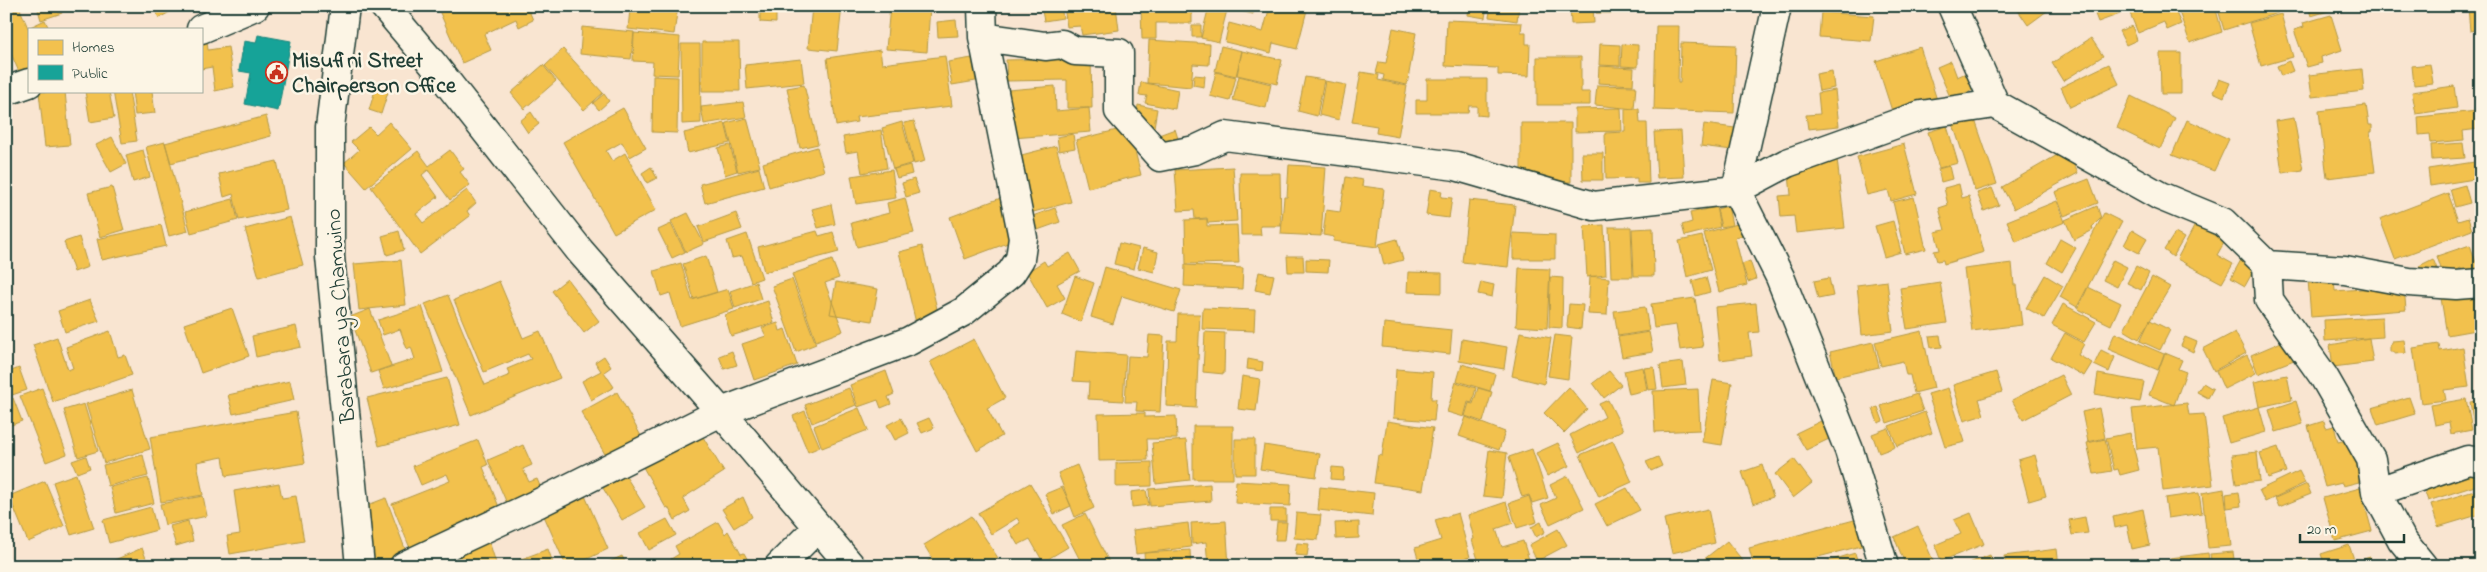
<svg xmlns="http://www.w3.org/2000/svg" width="2487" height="572" viewBox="0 0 2487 572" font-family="'Indie Flower',sans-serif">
  <rect width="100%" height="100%" fill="#f9e5d1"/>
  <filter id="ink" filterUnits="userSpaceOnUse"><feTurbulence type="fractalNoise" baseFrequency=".02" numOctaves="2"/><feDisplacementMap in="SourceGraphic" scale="10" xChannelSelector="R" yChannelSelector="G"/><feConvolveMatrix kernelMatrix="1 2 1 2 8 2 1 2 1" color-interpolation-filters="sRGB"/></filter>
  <g filter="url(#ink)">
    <path fill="#f2c14e" stroke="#b39946" d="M6,6H27L20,9L28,28L45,20L49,29H29V68L19,72L6,42Z
      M37,6H60L62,13L41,20Z
      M153,6H176L177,8L159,18Z
      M437,6H527L533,20L519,27L516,19L484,34L491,50L462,63Z
      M656,6H678L674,34L628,29L630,9L655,12Z
      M812,6H842L837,51L808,48Z
      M890,6H930L927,52L886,49Z
      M1041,6H1061L1063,18L1044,21Z
      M1064,6H1116L1119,30L1082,35L1080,26L1067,27Z
      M1209,6H1228L1219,42L1201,38Z
      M1230,6H1267L1266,11L1254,9L1253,14L1230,9Z
      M1270,6H1308L1297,49L1273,43L1271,53L1225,42L1229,23L1263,32Z
      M1469,6H1487L1485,18L1468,15Z
      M1491,6H1519L1517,21L1489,17Z
      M1570,6H1593L1594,23L1571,24Z
      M1596,6H1629V13H1596Z
      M2015,6H2043L2047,11L2028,25Z
      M2092,6H2117L2120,14L2098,22Z
      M2127,6H2173L2181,24L2167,30L2164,22L2138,33Z
      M2177,6H2215L2222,32L2190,43Z
      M2217,6H2276L2278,13L2224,30Z
      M2308,6H2330L2332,10L2311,16Z
      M2481,6V17H2478L2480,29L2470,31L2468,7Z
      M760,7L776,8V23L760,22Z
      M1141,8L1192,9V23H1156V39H1142Z
      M1821,12L1874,16L1871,41L1819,37Z
      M2281,14L2293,57L2261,66L2249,23Z
      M2331,15L2342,50L2321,57L2322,63L2307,67L2294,30L2304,27L2303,23Z
      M956,20L958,36L938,37L937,22Z
      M1447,20L1522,23L1521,32H1526V44H1530L1529,76L1498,75V68L1445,66Z
      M1192,25H1201V37H1192Z
      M1656,26H1679L1678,83H1680L1681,43L1736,45L1734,113L1654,110Z
      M2132,26L2137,40L2126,45L2119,31Z
      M582,27L634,32L631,59L580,54Z
      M1393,28L1416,33L1407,85L1383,80L1384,75L1376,73L1379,62L1386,63Z
      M634,33L680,37L678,75L652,74L653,62L633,61Z
      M2091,38L2103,56L2063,81L2052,63Z
      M207,40L208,50L228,47L234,87L215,91L212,67L201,69V41Z
      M1149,40L1210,44L1209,65L1193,64L1191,87L1147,83Z
      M702,42H739L740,91H702Z
      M681,44H700L701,123L682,124Z
      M1600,44L1620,45V66L1599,65Z
      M1622,44L1638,45V67L1621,66Z
      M1221,46L1242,51L1236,76L1215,71Z
      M1920,47L1937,100L1893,114L1876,61Z
      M563,49L603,93L584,110L545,66Z
      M880,50L882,64L945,56L952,106L856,117L857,122L836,126L827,58Z
      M1242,51L1282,60L1277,84L1237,75Z
      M2160,53H2181V94H2161Z
      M1537,57H1581V92H1590V105H1537Z
      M972,58L976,81L952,85L948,62Z
      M1091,58L1092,108H1067V80L1007,81L1006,60Z
      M801,59L804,83L747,89L745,65Z
      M1951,61L1957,77L1973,70L1980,87L1951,99L1937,67Z
      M2289,61L2293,71L2281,76L2277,66Z
      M2109,64L2119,84L2070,107L2061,87Z
      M2430,64L2433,83L2414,85L2412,66Z
      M543,65L556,81L524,109L511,93Z
      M1599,66L1634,68L1633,85L1598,83Z
      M2362,69L2364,91L2312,97L2309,75Z
      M1832,71L1834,88L1819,91L1816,74Z
      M1216,72L1236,77L1230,101L1210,96Z
      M1361,72L1379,75L1378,80L1407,86L1398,137L1376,133L1377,126L1352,122Z
      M1194,75L1205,76L1204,87L1193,85Z
      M653,76L678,77L677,133L652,132Z
      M1239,76L1271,84L1266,108L1233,100Z
      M1305,77L1324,80L1317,116L1298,111Z
      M1427,79H1487V116L1477,115V106H1469L1468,113H1416V100H1427Z
      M2219,79L2230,83L2224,97L2213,92Z
      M1325,81L1346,85L1339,120L1319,115Z
      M1141,82L1178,90L1175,109L1145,103L1147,96L1139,95Z
      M377,84L389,89L381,114L369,110Z
      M804,85L818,144L800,148L787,88Z
      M1597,85L1636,86L1634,109L1595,105Z
      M1055,86L1056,111L1089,108L1091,132L1012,138L1008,90Z
      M2454,86L2457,108L2416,114L2412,92Z
      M1835,90L1839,126L1808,129L1806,115L1820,114L1818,93Z
      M65,91L70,145L45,147L39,92Z
      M85,91H109L114,118L90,122Z
      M113,91H129L137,141L122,143Z
      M132,91H152L155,113L135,115Z
      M604,94L609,101L599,110L593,103Z
      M2131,96L2175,118L2160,149L2117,128Z
      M743,102L746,117L704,124L701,107Z
      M1138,105L1157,109L1154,127L1135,124Z
      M2366,105L2369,125H2372V132H2370L2375,172L2327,178L2319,111Z
      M623,108L646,148L630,157L622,142L606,151L612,161L625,153L656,210L614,233L563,142Z
      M1621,108L1622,131L1575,132V109Z
      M1625,109H1639L1640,123H1647L1649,183H1637V178L1606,179L1605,133L1625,132Z
      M2477,111L2479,129L2463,131L2464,140L2431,143L2430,134L2419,135L2418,117Z
      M531,112L539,124L528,133L520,121Z
      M266,116L271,136L171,163L165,143Z
      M1974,117L1997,184L1975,191L1953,124Z
      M747,118L760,167L738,172L726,123Z
      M2294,118L2303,170L2282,173L2275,121Z
      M2187,120L2229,139L2214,171L2172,155Z
      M914,121L925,161L914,164L904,123Z
      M389,122L412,149L366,188L344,163L359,150L351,142L369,127L376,134Z
      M902,122L913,163L893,169L882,128Z
      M725,123L730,143L688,153L684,133Z
      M1521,123H1571V182H1521Z
      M1704,124L1735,128L1732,150L1701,146Z
      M1947,126L1958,163L1939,168L1928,132Z
      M1129,127L1141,175L1088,188L1076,140Z
      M1175,129L1180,145L1162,151L1156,136Z
      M881,130L887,168L862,173L858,151L846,153L843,137Z
      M1681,131L1684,177L1657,178L1654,132Z
      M1073,134L1075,148L1059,151L1057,137Z
      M112,137L126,164L111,172L96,145Z
      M165,142L188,231L169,236L146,147Z
      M2463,143L2465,158L2432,160L2431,145Z
      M1904,144L1917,194L1891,201L1888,190L1867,195L1857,157Z
      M730,145L737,171L725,175L718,148Z
      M1056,146L1071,202L1026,214L1010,158Z
      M817,147L824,171L769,187L763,163Z
      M143,150L150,177L133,182L126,155Z
      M450,150L464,169L460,172L470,185L450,200L428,170L422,175L438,197L416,214L423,223L467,190L476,203L467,211L470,216L420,254L371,187L418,151L429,166Z
      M2066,150L2078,173L2014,209L2002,187Z
      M1582,153H1603V180H1583Z
      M1837,159L1845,228L1796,233L1794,216L1781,217L1779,196L1791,195L1788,164Z
      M277,161L287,210L239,220L233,194L224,197L219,174Z
      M2481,161V178L2430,186L2428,169Z
      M910,165L912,174L897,178L894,169Z
      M1289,165L1326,167L1321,236L1281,234L1284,197H1287Z
      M1949,166L1952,179L1941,182L1938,169Z
      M651,167L657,178L647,183L642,173Z
      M1233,167L1237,221L1208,223L1207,218L1195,219L1194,210L1178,211L1175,170Z
      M759,168L764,187L705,203L700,184Z
      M892,170L896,198L856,204L851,176Z
      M1240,173H1280L1281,226H1260L1261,235H1241Z
      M1346,177L1363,180L1362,186L1384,189L1377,247L1333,241L1334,237L1323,235L1326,210L1340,212Z
      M914,179L919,193L906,197L902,183Z
      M2089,179L2098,203L2064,216L2055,192Z
      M1959,184L1962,198L1969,196L1984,252L1944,264L1943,260L1937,261L1934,251L1940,250L1935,232L1945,230L1939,208L1948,205L1944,188Z
      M2465,185L2470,203L2455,207L2450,189Z
      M112,187L124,230L100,237L88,193Z
      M1992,188L1999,205L1984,211L1977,193Z
      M1430,189L1442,191L1441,197L1452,198L1449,218L1426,215Z
      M2448,193L2458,221L2468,218L2472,230L2395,259L2380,219Z
      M1006,196L1012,215L1004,218L1013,241L965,259L950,217Z
      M1914,197L1926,249L1905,254L1893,202Z
      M905,198L914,233L857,247L851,223L889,213L887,203Z
      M233,199L238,220L191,233L185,212Z
      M1469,200L1515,205L1508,267L1462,262Z
      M2057,201L2065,222L2016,242L2007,221Z
      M831,204L835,224L818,228L812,209Z
      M1728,206L1732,225L1721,227L1717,209Z
      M2097,206L2101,218L2092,227L2093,230L2074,240L2065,220Z
      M1716,207L1720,227L1685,236L1682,225L1692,222L1690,213Z
      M1055,208L1060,222L1032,232L1027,218Z
      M688,213L704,244L686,252L671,221Z
      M736,213L742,229L704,242L698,227Z
      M2104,213L2122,222L2077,307L2060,297Z
      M290,217L303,265L259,277L245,229Z
      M1207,219V226L1237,225L1239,263L1186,264L1185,220Z
      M1893,221L1901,252L1884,257L1875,226Z
      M1741,223L1744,235L1735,237L1747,285L1719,292L1704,233Z
      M671,224L685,252L672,258L658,230Z
      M161,225L166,246L102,260L97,239Z
      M1604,225L1606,275L1587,277L1584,226Z
      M2195,225L2225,241L2217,255L2233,264L2222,283L2177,259Z
      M1609,227H1631L1633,277H1611Z
      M1653,228L1654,276H1634L1632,229Z
      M2132,230L2147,239L2139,253L2124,245Z
      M399,231L404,250L387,255L382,236Z
      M817,231L819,236L833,232L839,252L764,272L758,247Z
      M1513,233L1555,235V259H1513Z
      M2175,233L2184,238L2173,257L2164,250Z
      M747,234L762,278L751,282L742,256L732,258L727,241Z
      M1702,236L1711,270L1687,277L1679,241Z
      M79,237L88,267L74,272L64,242Z
      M1397,239L1403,260L1384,265L1379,244Z
      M2060,239L2076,248L2062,272L2047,263Z
      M1119,243L1139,248L1134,269L1114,264Z
      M2470,245L2476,262L2480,260L2481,263V279L2466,284L2461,268L2443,275L2437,256Z
      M922,246L939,317L916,323L899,252Z
      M1143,248L1158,252L1154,272L1138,268Z
      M1070,253L1080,271L1057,284L1065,298L1047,308L1027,272L1044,261L1047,266Z
      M706,256L717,292L694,299L683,264Z
      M1287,256H1303L1304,272H1288Z
      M2242,258L2256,266L2245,286L2231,278Z
      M1306,259L1329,260L1328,272L1306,271Z
      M2433,259L2440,276L2426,282L2419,266Z
      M401,260L406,305L359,310L354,264Z
      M832,260L839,278L825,283L843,331L816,341L792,274Z
      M2113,260L2127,267L2117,287L2103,280Z
      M1750,261L1756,279L1748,282L1742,264Z
      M681,263L692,300L728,289L734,309L680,326L670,293L661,296L654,271Z
      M2012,263L2014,285H2017L2022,325L1972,331L1964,269Z
      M1185,265L1243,268L1242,289L1184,286Z
      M2136,266L2149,273L2141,290L2127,283Z
      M1105,267L1181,290L1174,312L1122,296L1113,324L1091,317Z
      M1519,268L1550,269L1547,328L1516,326Z
      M1259,272L1274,275L1270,293L1255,290Z
      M1408,272L1442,273V293L1407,292Z
      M2045,275L2063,286L2044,318L2026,308Z
      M1075,276L1094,283L1081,322L1062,314Z
      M1590,276L1609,278L1607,315L1588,314Z
      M1550,277L1563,278L1562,328L1549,327Z
      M1706,277L1710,292L1696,296L1692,281Z
      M2152,277L2170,287L2139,339L2124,330Z
      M1829,278L1833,296L1818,299L1814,281Z
      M2334,278L2335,291L2404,286L2406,310L2311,317L2308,280Z
      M567,279L599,321L584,333L552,291Z
      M792,279L816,344L796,352L772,286Z
      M499,281L523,338L540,331L560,378L471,415L425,304L448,295L485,385L510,375L507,369L531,359L528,354L484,372L454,300Z
      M1887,281L1893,331L1862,335L1857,285Z
      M756,282L761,299L735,308L730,291Z
      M836,282L878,289L872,321L830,314Z
      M1481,282L1494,285L1492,297L1478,294Z
      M1940,282L1947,323L1907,329L1900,288Z
      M2481,285V329L2447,335L2440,292Z
      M2088,287L2121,303L2111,325L2078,309Z
      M1695,298L1703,347L1680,350L1676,325L1654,328L1651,304Z
      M90,300L99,321L65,332L58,311Z
      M768,301L774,323L731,336L725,315Z
      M1756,303L1759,332L1749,333L1752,356L1720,360L1715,307Z
      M1569,304L1583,305L1581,329L1567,327Z
      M2063,304L2096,322L2084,342L2052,325Z
      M422,306L443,372L384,389L378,371L415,359L411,347L407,349L400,329L383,335L378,320Z
      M1645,307L1649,331L1618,336L1614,311Z
      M232,308L249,356L201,373L184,324Z
      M1203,308L1255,310L1254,331L1202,329Z
      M370,309L391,366L371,373L350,317Z
      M1178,314H1200L1196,408L1166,406L1168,341H1177Z
      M2382,317L2383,337L2325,341L2324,320Z
      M2150,320L2170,330L2160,350L2140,341Z
      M778,323L780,331L785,329L797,365L754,380L742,344L766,336L762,328Z
      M1384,323L1452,330L1450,354L1382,347Z
      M296,326L301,347L256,357L252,336Z
      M110,331L118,357L125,355L132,375L53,402L33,345L57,337L68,370L73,368L66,347Z
      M1922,331L1934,388L1914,393L1910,375H1906L1903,361L1881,366L1875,342Z
      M1205,332L1225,333L1224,374L1203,372Z
      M1520,332L1551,338L1544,384L1512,376Z
      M1649,332L1653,352L1622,357L1618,337Z
      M2235,332L2246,353L2214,371L2203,349Z
      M2065,333L2084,344L2078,355L2092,363L2084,376L2051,358Z
      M2115,333L2164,354L2158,370L2108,349Z
      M1149,335L1164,336L1160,412L1136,411L1137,402H1125L1128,356L1147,357Z
      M1555,335L1572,337L1568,379L1548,376Z
      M1940,335L1942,347L1931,348L1929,336Z
      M2185,337L2197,342L2193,352L2181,346Z
      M2369,338L2373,362L2333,367L2330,345Z
      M974,339L1005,398L987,408L1002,436L977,451L930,362Z
      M1462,339L1507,347L1504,369L1459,361Z
      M2286,340L2294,360L2258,374L2251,355Z
      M2404,340L2406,353L2394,354V352H2390V344L2392,343V341Z
      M1873,342L1879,367L1836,377L1830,352Z
      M2439,344L2440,351L2463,347L2469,387L2444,390L2446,400L2421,403L2413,348Z
      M2101,350L2115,357L2109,372L2094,365Z
      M732,351L737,365L724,369L719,356Z
      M1076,351L1126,355L1123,401L1088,399L1089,382L1073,381Z
      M2165,353L2182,360L2178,369L2186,372L2174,405L2149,395Z
      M2247,355L2256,373L2224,389L2216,371Z
      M604,356L611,367L604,372L614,387L591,400L582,381L601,371L595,362Z
      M1248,359L1263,362L1262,371L1247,369Z
      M1683,362L1686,385L1663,388L1660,365Z
      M6,363L9,372L19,368L27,390L6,397Z
      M1462,364L1495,374L1490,391L1457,381Z
      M1643,367L1647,390L1629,394L1624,371Z
      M1654,367L1657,389L1648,390L1644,368Z
      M1396,369L1433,372L1431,399H1436L1434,421L1393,418Z
      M886,371L894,394L888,397L891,404L881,408L878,400L858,407L850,385Z
      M1609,371L1621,385L1604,398L1593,383Z
      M1996,372L2002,392L1979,399L1984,415L1964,421L1953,385Z
      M2098,374L2144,382L2140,402L2095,394Z
      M2061,375L2071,395L2023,420L2012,400Z
      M2287,375L2292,400L2259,407L2254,382Z
      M1242,376L1260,379L1256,411L1238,409Z
      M447,378L460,425L379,446L367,398Z
      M1713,380L1732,383L1722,445L1702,442Z
      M290,381L294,400L233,414L228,395Z
      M1456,382L1476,388L1472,403L1468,402L1464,417L1447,412Z
      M2203,383L2213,389L2208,398L2197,392Z
      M1569,387L1587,409L1564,433L1544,413Z
      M42,388L67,454L46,462L20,396Z
      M849,388L856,405L812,423L805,405Z
      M1478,388L1492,392L1483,422L1465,416L1469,403L1473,404Z
      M1948,388L1965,442L1945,447L1928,394Z
      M1698,389L1700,430L1655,432L1653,391Z
      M132,390L150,449L104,463L86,404Z
      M617,392L641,436L606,456L581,412Z
      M1917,394L1923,411L1887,423L1881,406Z
      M2409,397L2415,414L2378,425L2372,408Z
      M13,398L22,421L6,427V401Z
      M2466,399L2472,430L2451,434L2449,422L2435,425L2431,405Z
      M1608,400L1623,430L1579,453L1570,435L1605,417L1599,404Z
      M2481,400V437L2476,438L2470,402Z
      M2296,401L2303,424L2276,432L2269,410Z
      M2187,403L2189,415L2204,414L2213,485L2163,491L2158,447L2137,449L2132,409Z
      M84,404L98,451L78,457L64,410Z
      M1878,407L1883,421L1878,423L1873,409Z
      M2259,407L2266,432L2229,443L2222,418Z
      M859,408L868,430L822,448L814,426Z
      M2099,408L2105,438L2088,442L2082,412Z
      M805,411L820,447L808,452L793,416Z
      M296,412L305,463L226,476L223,457L197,462L203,495L161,502L150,437Z
      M1925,412L1932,433L1897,446L1889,426Z
      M1145,413V417L1176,416L1177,439H1147L1148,460L1099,461L1098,414Z
      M1466,417L1505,432L1499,450L1459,436Z
      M901,418L909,433L895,440L887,425Z
      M929,418L934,428L922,433L917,423Z
      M1387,421L1433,428L1423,490L1374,483L1378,455L1382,456Z
      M1821,421L1829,439L1806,450L1796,433Z
      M2324,421L2326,428L2334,426L2338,442L2356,438L2367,480L2343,486L2342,483L2325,487L2308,426Z
      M1193,426H1233V479H1193Z
      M1888,428L1895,447L1879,453L1872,434Z
      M700,432L724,472L683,498L690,511L675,520L668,507L666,508L643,467Z
      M2130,433L2139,470L2120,475L2118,469L2114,470L2106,438Z
      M1235,439H1255V474H1235Z
      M2105,439L2112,471L2094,474L2087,443Z
      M478,440L488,465L483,467L503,517L412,553L392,504L450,481L447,474L421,485L413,466Z
      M1186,440L1190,480L1156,484L1152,443Z
      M1613,441L1632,482L1599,497L1580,455Z
      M1558,443L1569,466L1547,476L1536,453Z
      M523,445L532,465L523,469L529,482L537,479L543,493L509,508L488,460Z
      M1264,445L1320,454L1316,477L1260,469Z
      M2278,447L2286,472L2268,478L2260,453Z
      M1532,449L1548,498L1532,503L1529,495L1522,497L1509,457Z
      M1489,450L1507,453L1502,498L1483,496Z
      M2257,452L2260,481L2236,484L2232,455Z
      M143,455L148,476L108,486L103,465Z
      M2035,455L2046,496L2029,501L2018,460Z
      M86,456L90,468L77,473L72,461Z
      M1658,457L1662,466L1651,471L1646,462Z
      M1794,459L1812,483L1793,498L1775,474Z
      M1152,462V486L1116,487V463Z
      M2478,463L2481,484L2428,501L2421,480Z
      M1077,465L1094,508L1075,517L1058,473Z
      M1762,465L1773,497L1753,504L1742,472Z
      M1332,467L1344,468L1343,480L1331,479Z
      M2299,471L2305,483L2265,502L2259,490Z
      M76,474L94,528L71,535L53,482Z
      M625,475L645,507L622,520L603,488Z
      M1568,476L1584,508L1550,524L1541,505L1556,498L1550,485Z
      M148,478L154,503L116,513L110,487Z
      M45,481L64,526L28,542L9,496Z
      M1236,481L1291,484L1290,506L1235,503Z
      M279,483L282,498L296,496L304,541L230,554L227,536L240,534L234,491Z
      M1030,483L1068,547L1043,562L1030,539L1018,545L1009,530L1020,523L1017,518L991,534L978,513Z
      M1210,484L1211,501L1150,506L1149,489Z
      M2307,484L2311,494L2279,507L2275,498Z
      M1062,487L1071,506L1054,514L1045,494Z
      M1320,487L1374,493L1372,516L1318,510Z
      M1627,488L1640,510L1607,526L1595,504Z
      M2360,488L2372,531L2335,541L2323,498Z
      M2224,489L2231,546L2208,548L2202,493Z
      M2481,489V514L2438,527L2431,504Z
      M1146,490L1149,505L1132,507L1131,492Z
      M583,491L608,549L583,561L585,566H566L541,509Z
      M2239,492L2241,506L2227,508L2226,494Z
      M2199,493L2202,513L2168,518L2165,498Z
      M203,496L207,516L165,525L160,504Z
      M1529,496L1537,522L1517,528L1509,503Z
      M743,497L752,517L734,528L722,509Z
      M386,498L407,554L376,566L355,510Z
      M1506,502L1513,523L1496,529L1502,547L1523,541L1531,566H1480L1472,540L1474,539L1468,515Z
      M151,507L157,530L109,543L103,520Z
      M1270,509H1286V521H1270Z
      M1708,509L1715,543L1672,553L1664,519Z
      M2143,509L2150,545L2132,549L2127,525L2115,528L2113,516Z
      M1296,513L1321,515L1318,540L1294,538Z
      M1458,513L1470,557L1438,566H1420L1415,548L1441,540L1435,520Z
      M1971,513L1984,544L1941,561L1935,545L1961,534L1954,520Z
      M1085,514L1111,566H1083L1062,525Z
      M971,516L998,558L986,566H927L925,563L932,558L924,545Z
      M2085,517L2088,533L2072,535L2069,520Z
      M667,519L676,535L649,550L640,533Z
      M1858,519L1865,545L1783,566H1754L1749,548Z
      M188,521L193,541L176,546L170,526Z
      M1226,521L1229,566H1208L1206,542L1192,544L1191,523Z
      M718,522L725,534L728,531L741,554L744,553L751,566H675L671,559L679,554L675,546Z
      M1277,522H1287L1285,540H1275Z
      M1359,522V538L1336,539L1335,523Z
      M1541,522L1545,532L1536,537L1531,527Z
      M1188,523L1191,547L1136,554L1133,530Z
      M1918,526L1934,563L1927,566H1906L1894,537Z
      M1558,529L1567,545L1537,561L1529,545Z
      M487,535L497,566H438L434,554Z
      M1727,541L1747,566H1708L1703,560Z
      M1297,543L1309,544L1307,556L1295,555Z
      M2349,545L2355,562L2370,557L2373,566H2325L2321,554Z
      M142,548L149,566H101Z
      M548,549L553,563L546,566H503Z
      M2057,549L2059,566H2006L2004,556Z
      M1190,550L1191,566H1145L1144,553Z
      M2233,552L2235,566H2212L2210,554Z
      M1855,553L1859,566H1812Z
      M2208,553L2210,566H2171L2170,558Z
      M1990,555L1994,566H1961Z
      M622,556L627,566H600Z
      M2306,559L2307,566H2284Z"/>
    <path fill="#17a398" stroke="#19847a" d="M258,35L291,41L278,111L245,104L251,73L239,71L244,41L256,43Z"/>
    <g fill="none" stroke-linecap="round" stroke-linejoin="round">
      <defs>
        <path id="street" d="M345,6L330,127V257L360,566
          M384,6L433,64L580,251L721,412L851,566
          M1777,6L1736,190L1780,277L1849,450L1884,566
          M1952,6L1995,104
          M201,29L255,6
          M983,37L1045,46L1062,44L1075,51L1119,53V111L1160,157L1195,150L1225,136L1456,166L1594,206L1736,190L1787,163L1921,115L1995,104L2160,196L2223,222L2267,265L2269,300L2324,377L2371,459L2376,492L2402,540L2423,566
          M6,91L29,83
          M2267,265L2345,270L2409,282L2456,285L2481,283
          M2376,492L2468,460L2481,462
          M404,566L539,503L721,412L909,341L963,312L1011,273L1020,259L1023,238L983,37L982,6
          M779,566L817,528"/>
      </defs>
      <use href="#street" stroke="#1f3d34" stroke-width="31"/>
      <use href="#street" stroke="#fcf5e5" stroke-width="28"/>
    </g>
  </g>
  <defs>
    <symbol id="civic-ring" viewBox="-11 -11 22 22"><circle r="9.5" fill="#fcf5e5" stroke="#c8321e" stroke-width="1.5"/><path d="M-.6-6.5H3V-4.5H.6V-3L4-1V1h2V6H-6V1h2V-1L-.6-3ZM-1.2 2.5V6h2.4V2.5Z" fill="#c8321e"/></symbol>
  </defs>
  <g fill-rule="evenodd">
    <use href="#civic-ring" x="264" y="60" width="25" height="25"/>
  </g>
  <g text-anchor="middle" stroke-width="5" stroke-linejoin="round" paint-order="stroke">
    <g font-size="22" font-weight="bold" fill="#1f3d34" stroke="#fcf5e5" text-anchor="start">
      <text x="292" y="67">Misufini Street<tspan x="292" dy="25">Chairperson Office</tspan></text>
    </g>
    <g font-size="22" fill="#1f3d34" stroke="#fcf5e5">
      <text transform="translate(339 316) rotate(-94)" y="8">Barabara ya Chamwino</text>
    </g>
  </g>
  <rect width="2487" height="572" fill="none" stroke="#fcf5e5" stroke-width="25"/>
  <rect x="12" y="12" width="2462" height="547" fill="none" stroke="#1f3d34" stroke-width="2" filter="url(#ink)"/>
  <rect x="28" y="28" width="175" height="65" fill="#fcf5e5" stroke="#a4ab9e"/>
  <rect x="38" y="40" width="25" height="15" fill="#f2c14e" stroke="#a4ab9e"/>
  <text x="72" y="52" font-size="15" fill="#1f3d34">Homes</text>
  <rect x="38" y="65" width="25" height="15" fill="#17a398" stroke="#a4ab9e"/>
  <text x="72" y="78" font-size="15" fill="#1f3d34">Public</text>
  <path d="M2300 534v8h104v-8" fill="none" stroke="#1f3d34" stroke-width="2.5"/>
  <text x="2307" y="534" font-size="15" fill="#1f3d34" stroke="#fcf5e5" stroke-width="4" paint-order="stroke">20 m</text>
</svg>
